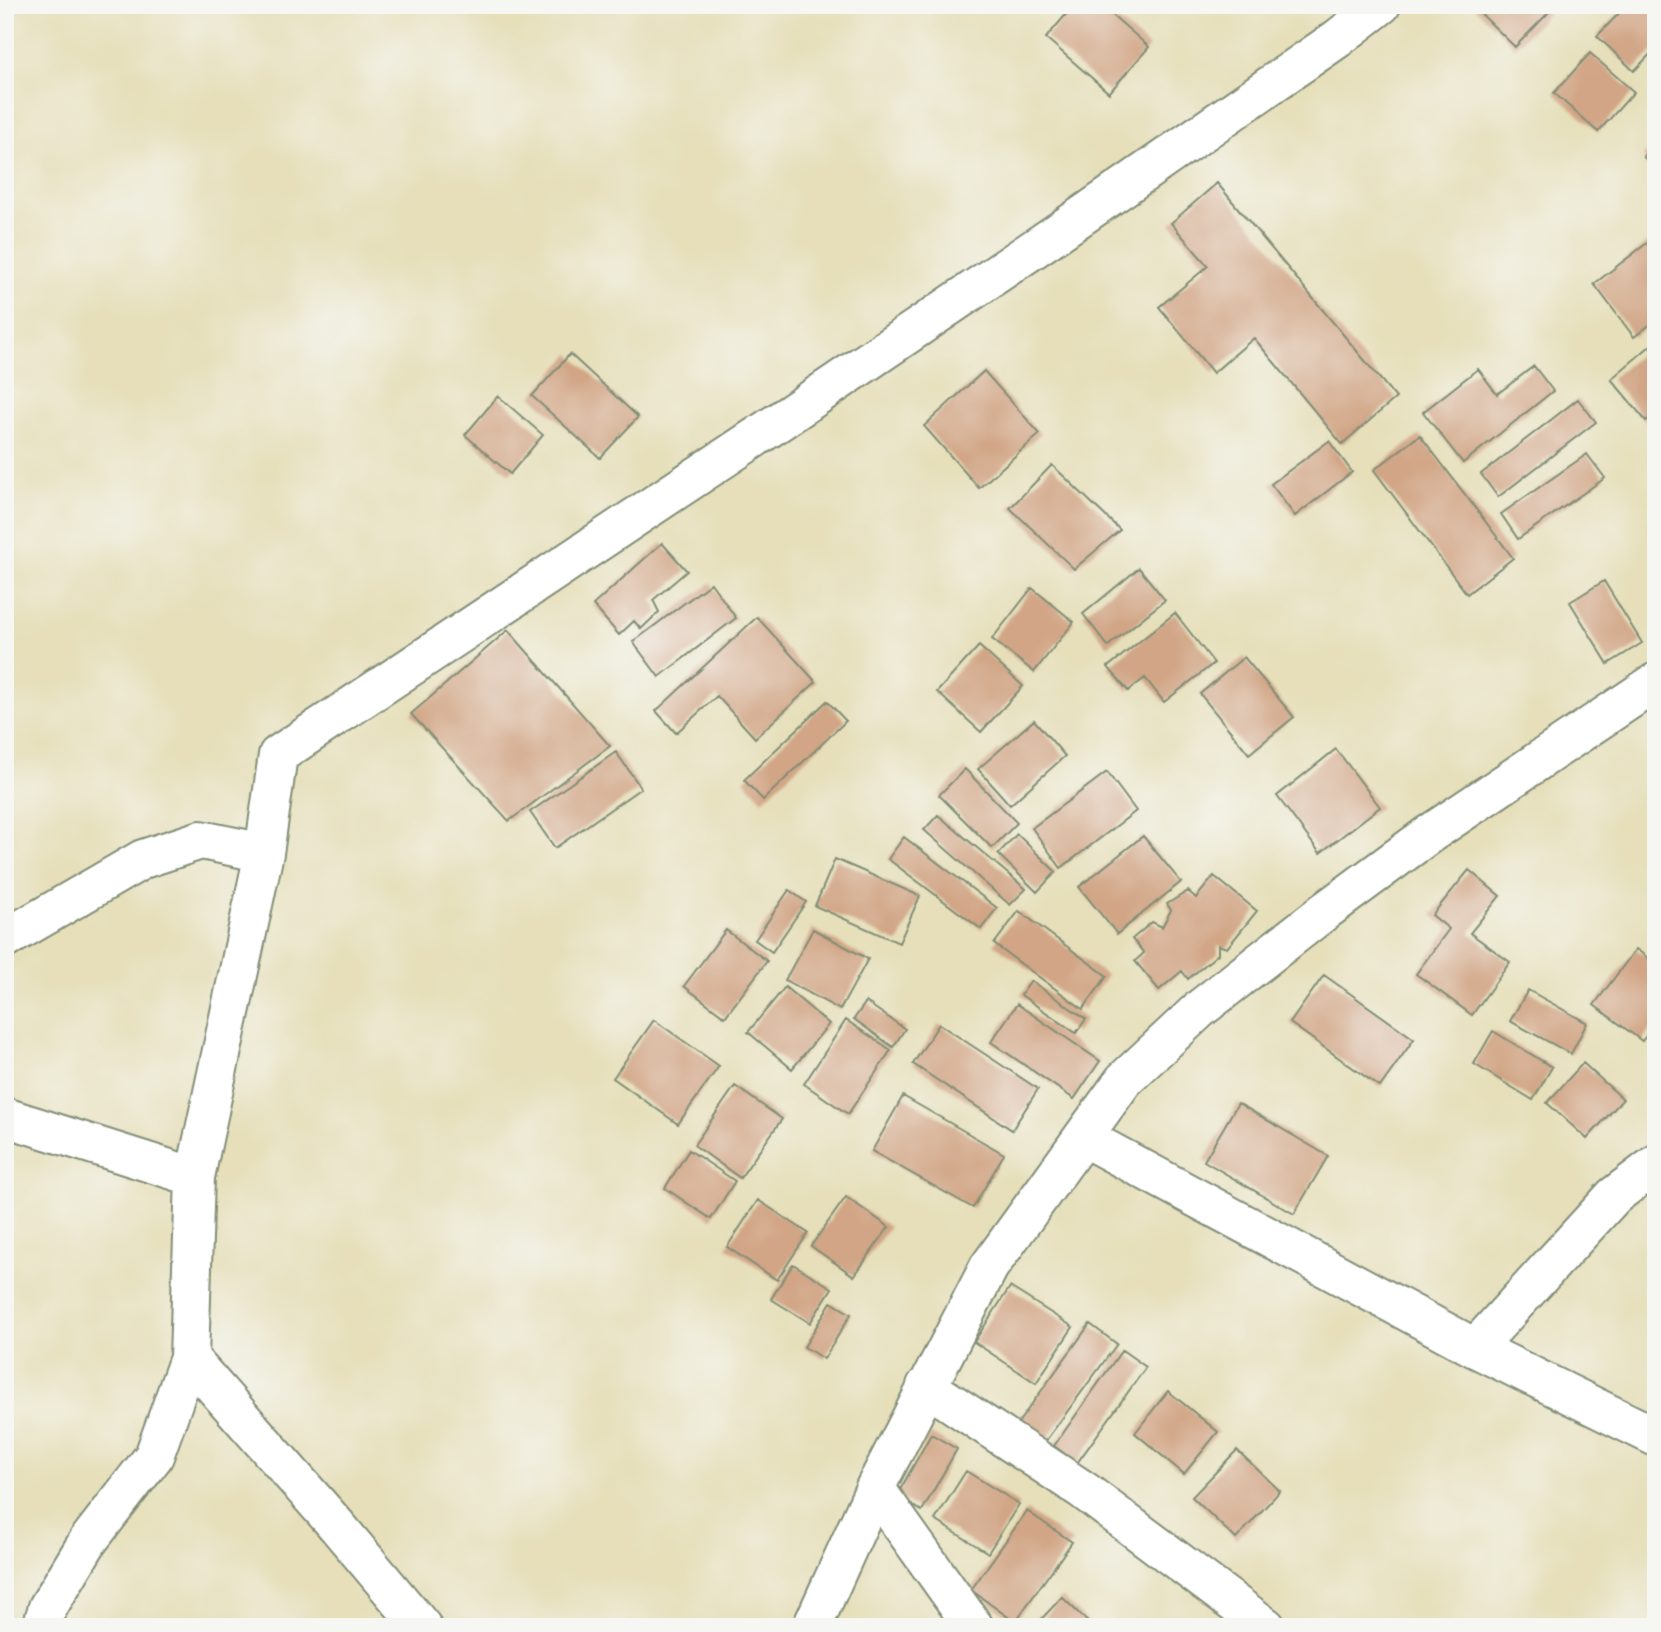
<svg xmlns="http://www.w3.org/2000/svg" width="1661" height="1632" viewBox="0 0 1661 1632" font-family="'Old Standard TT',serif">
  <rect width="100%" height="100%" fill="#f6f6f2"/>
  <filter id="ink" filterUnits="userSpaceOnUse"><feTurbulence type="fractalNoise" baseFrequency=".0143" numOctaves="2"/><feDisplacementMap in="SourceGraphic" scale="14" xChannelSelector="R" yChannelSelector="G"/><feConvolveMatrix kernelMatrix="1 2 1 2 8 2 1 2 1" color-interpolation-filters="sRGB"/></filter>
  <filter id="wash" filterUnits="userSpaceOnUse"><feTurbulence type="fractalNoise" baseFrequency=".00686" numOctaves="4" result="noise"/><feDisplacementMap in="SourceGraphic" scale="28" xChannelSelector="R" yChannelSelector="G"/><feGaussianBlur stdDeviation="1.57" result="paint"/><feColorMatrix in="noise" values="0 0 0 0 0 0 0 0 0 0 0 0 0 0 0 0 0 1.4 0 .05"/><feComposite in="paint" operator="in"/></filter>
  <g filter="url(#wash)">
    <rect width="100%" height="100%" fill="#e6dfba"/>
    <g id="blocks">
      <path fill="#d1a585" d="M1074,5H1101L1149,47L1109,93L1046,38Z
        M1472,5H1556L1515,47Z
        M1627,5H1656V48L1634,71L1597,36Z
        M1590,53L1634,92L1598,132L1554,93Z
        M1656,145V171L1643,156Z
        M1217,183L1396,398L1342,444L1254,338L1213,373L1159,307L1208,266L1171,223Z
        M1656,236V320L1634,337L1594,284Z
        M1656,341V413L1646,421L1611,379Z
        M570,354L638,417L600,458L532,396Z
        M1534,366L1553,391L1463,463L1423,412L1478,369L1497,394Z
        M984,371L1040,434L979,488L924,426Z
        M498,396L543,435L510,474L465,435Z
        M1578,399L1596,422L1498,497L1481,474Z
        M1420,435L1513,558L1467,594L1374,470Z
        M1329,441L1352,472L1295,516L1271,484Z
        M1587,454L1605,478L1518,539L1501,514Z
        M1052,465L1120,530L1074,569L1010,508Z
        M662,543L687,571L653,600L659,612L641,629L634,621L619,635L593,605Z
        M1139,568L1165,600L1108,646L1083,614Z
        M1604,581L1642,643L1608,664L1570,602Z
        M711,583L736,618L659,677L633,642Z
        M1032,588L1074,622L1034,672L992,639Z
        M1175,613L1214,663L1164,702L1145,678L1128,691L1108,667Z
        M757,617L816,682L755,738L717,696L676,733L656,711Z
        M508,630L610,746L509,821L411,714Z
        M979,646L1023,686L981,732L937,692Z
        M1244,657L1294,717L1249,754L1200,694Z
        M827,701L846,721L763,800L744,780Z
        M1034,720L1065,756L1010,805L978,769Z
        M1336,749L1380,807L1320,853L1277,796Z
        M616,752L641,788L555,848L530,812Z
        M965,769L1017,823L992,848L939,795Z
        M1107,772L1136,811L1061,868L1032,828Z
        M938,815L1026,889L1010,905L924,830Z
        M1017,834L1056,872L1037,892L998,854Z
        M1143,836L1181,882L1117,934L1079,887Z
        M904,837L997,908L981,929L888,859Z
        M835,859L920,896L899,943L815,906Z
        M1469,870L1500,896L1470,933L1510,962L1472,1015L1416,974L1449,929L1432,915Z
        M1214,876L1257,911L1227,948L1218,945V954L1188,979L1182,971L1159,990L1135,961L1144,953L1132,939L1152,922L1162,927L1171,910L1167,904L1188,891L1196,898Z
        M789,890L806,902L772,952L755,940Z
        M1019,911L1107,976L1083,1009L994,944Z
        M813,929L868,959L840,1010L785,980Z
        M726,930L767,961L725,1017L684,986Z
        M1636,949L1656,964V1023L1642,1041L1594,1005Z
        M1324,975L1414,1039L1380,1087L1290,1023Z
        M1031,981L1086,1019L1076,1033L1021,995Z
        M785,987L829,1024L792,1069L748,1032Z
        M1528,990L1587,1023L1571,1054L1510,1021Z
        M866,1002L905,1029L893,1047L854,1019Z
        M1017,1004L1100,1061L1074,1099L991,1042Z
        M654,1020L719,1066L678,1124L613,1078Z
        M846,1020L891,1050L848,1114L804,1084Z
        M939,1024L1038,1089L1012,1130L913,1064Z
        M1493,1031L1552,1067L1533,1100L1474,1064Z
        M1583,1063L1623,1099L1587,1139L1547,1103Z
        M735,1086L782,1119L740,1178L694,1145Z
        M903,1096L1004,1154L973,1208L872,1151Z
        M1238,1103L1328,1156L1294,1214L1204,1161Z
        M689,1150L735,1181L711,1219L665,1188Z
        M846,1197L889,1227L854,1276L811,1246Z
        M758,1200L808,1233L777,1280L727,1247Z
        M793,1264L832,1288L810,1323L771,1299Z
        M1010,1287L1073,1327L1036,1383L974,1342Z
        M831,1302L851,1314L824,1359L804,1347Z
        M1090,1324L1117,1344L1044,1443L1018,1423Z
        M1122,1350L1146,1367L1077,1463L1054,1446Z
        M1168,1391L1218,1432L1184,1474L1135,1433Z
        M931,1434L957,1449L922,1511L896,1497Z
        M1237,1450L1280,1491L1236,1539L1192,1497Z
        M966,1471L1019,1504L988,1553L935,1520Z
        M1027,1511L1072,1542L1015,1622L971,1590Z
        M1062,1597L1093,1627H1034Z"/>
    </g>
  </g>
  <g filter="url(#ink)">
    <use href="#blocks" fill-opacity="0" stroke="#828e77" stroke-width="2"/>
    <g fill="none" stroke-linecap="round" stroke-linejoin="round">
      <defs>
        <path id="minor" d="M5,939L143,859L201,840L264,853
          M5,1117L195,1177
          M1083,1137L1475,1348L1656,1437
          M1475,1348L1614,1196L1656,1164
          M189,1358L338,1527L422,1627
          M926,1386L1083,1490L1266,1627
          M875,1488L974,1627
          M42,1627L48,1607L88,1541L154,1456L189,1358L195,1177L264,853L278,755L777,423L1060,231L1337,39L1381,5
          M812,1627L875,1488L989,1267L1124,1080L1201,1008L1325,911L1428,835L1656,682"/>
      </defs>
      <use href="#minor" stroke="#828e77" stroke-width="42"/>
      <use href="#minor" stroke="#fff" stroke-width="38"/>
    </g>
  </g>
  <rect width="1661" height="1632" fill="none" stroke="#f6f6f2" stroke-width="28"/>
</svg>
